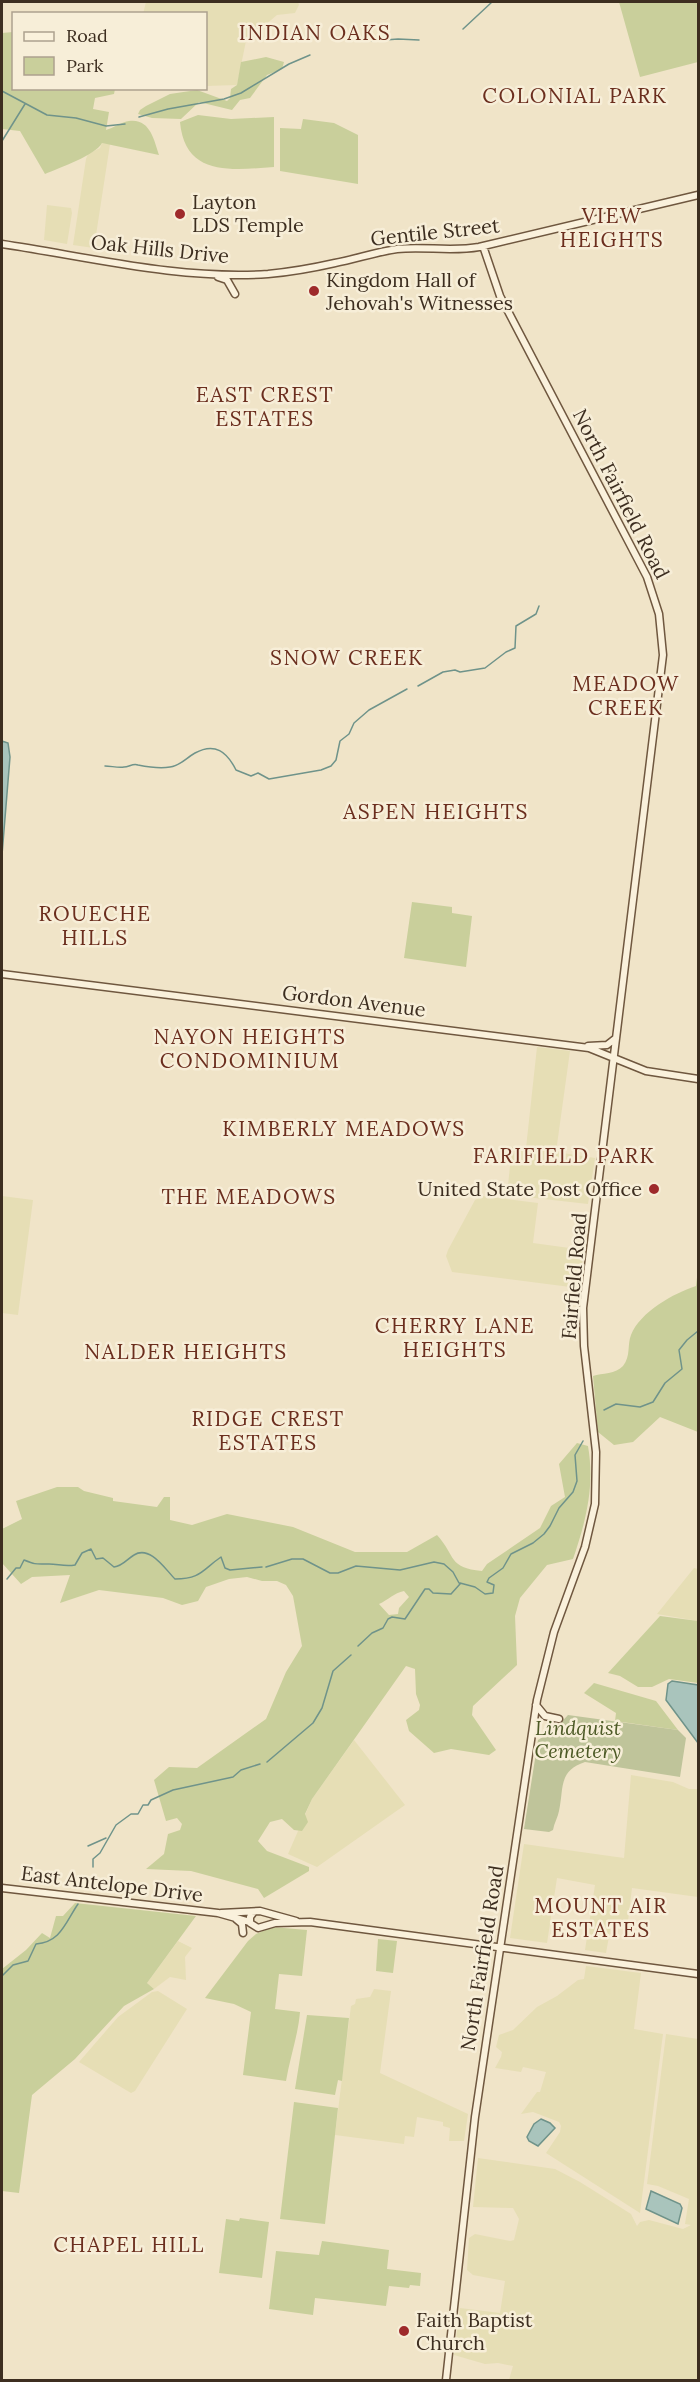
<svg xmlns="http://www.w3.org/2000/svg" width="700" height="2382" viewBox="0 0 700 2382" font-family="Lora,serif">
  <rect width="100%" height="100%" fill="#f0e4c8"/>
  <path fill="#e6deb5" d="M146,2H298L299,5L295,13L277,15L246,41L237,85L206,86V14H143Z
    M102,143L110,144L94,248L73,245L86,159L88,154L100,148Z
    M47,205L71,208L72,213L67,244L44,240Z
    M537,1047L570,1051L556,1152L595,1158L588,1204L507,1195L512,1147L526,1148Z
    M2,1196L33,1200L18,1315L2,1313Z
    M482,1196L538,1203L533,1243L584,1250L578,1288L452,1272L446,1256L448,1250L475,1200Z
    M694,1568L698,1569V1621L657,1614Z
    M354,1740L405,1805L317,1867L288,1854L312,1799Z
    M631,1775L673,1782L689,1789H698V1897L632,1888L628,1921L612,1920L606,1953L585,1950L595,1885L557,1878L547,1943L510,1938L524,1844L624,1858Z
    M178,1941L192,1948L185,1957L186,1980L170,1977L154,1989L147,1983Z
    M586,1966L641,1973L634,2029L663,2034L640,2213L546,2153L560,2132L561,2126L559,2122L533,2112L521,2114L537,2092H540L546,2072L523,2067L521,2072L495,2068L501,2057L502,2052L496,2047L499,2035L513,2030L537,2007L557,1996L578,1980L584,1979Z
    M374,1989L391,1991L380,2073L468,2114L464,2141H449L450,2128L443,2126V2122L417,2117L414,2137L405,2136L404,2144L335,2135L351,2006L355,2004L356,1999L370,1997Z
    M158,1991L187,2009L135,2091L131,2093L79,2062L118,2017L152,1992Z
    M666,2034L698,2039V2380H509L513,2366L498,2363L485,2364L454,2355L460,2308L500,2313L505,2281L473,2275L467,2270L469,2238L475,2234L510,2241L514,2240L519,2219L513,2208L473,2207L478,2158L555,2169L580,2182L631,2214L637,2226L640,2222L649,2220L683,2229L691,2225L685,2224L689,2199L658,2186L647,2184Z"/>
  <path fill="#c9cf9b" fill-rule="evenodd" d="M619,2H698V62L640,77Z
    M13,32L14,88L115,89L114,94L95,98L93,109L109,112L106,130C113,128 122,122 129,121C150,118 154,140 159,155L102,143C96,155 59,168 45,174L20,131L2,129V33Z
    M266,57L284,62L282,69L267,75L250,98L240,100L232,110L199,102L181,119L152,118L138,114L140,110L146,106L170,94L197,90L227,101L230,98L231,89L237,85L241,62Z
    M198,115L231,119L274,117V167C232,170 185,177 180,122Z
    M303,119L334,123L358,135V184L280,171V128L301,129Z
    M412,902L452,907V913L472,916L466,967L404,958Z
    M698,1269V1432L660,1417L633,1442L614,1445L598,1432L593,1376C602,1373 616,1374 623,1366C631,1356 627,1345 631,1335C640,1312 674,1293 696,1286Z
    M577,1443L588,1446C595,1486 586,1521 573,1559L547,1565L520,1598L515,1616L517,1665L473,1706L472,1715L496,1750L489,1755L451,1749L434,1753L409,1731L406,1720L419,1710L420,1705L416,1694L415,1669L406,1666L312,1799L305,1814L308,1822L302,1831L294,1830L282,1819L270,1822L258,1841L267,1851L309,1867V1871L264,1898L258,1889L191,1871L146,1869L164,1854L168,1834L180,1830L182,1824L177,1818L166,1821L154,1780L169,1767L197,1768L266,1719L286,1672L302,1646L293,1596L286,1585L277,1581H262L247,1577L229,1579L206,1587L198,1601L182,1605L163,1598L99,1590L60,1603L70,1575L32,1577L21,1584L2,1563V1529L22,1519L16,1501L57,1487H78L84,1491L113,1498V1501L157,1507L164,1497H170V1520L192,1525L227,1514L293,1527L355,1552H407L437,1535C456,1556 448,1568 482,1571L487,1564L540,1528L551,1506L565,1497L559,1464ZM404,1591L409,1597L399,1608L398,1614L389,1615L379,1604C388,1600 394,1593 404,1591Z
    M660,1616L698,1621V1683L669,1679L652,1687H638L620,1676L608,1673Z
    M594,1683L656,1701L678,1730L615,1721L616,1713L584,1693Z
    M75,1903L196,1916L147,1983L154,1989L124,2006L75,2059L32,2095L19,2193L2,2191V1969L26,1950L42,1933L50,1938L56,1916H63Z
    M272,1927L307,1930L302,1976L279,1974L275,2009L300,2012C298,2036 290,2057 286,2081L243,2075L251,2012L234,2004L205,1998L248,1941L256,1934Z
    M378,1939L397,1941L393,1973L376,1971Z
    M307,2015L349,2018L342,2081L338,2080L335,2095L295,2089Z
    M294,2102L338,2108L325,2224L280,2219Z
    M240,2218L269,2222L262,2278L219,2273L226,2219L239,2221Z
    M322,2241L389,2250L387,2269L421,2273L420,2286L410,2285L409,2288L389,2286L386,2306L315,2298L313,2315L269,2309L276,2251L319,2255Z"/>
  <path fill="#bfc49a" d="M568,1715L678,1730L686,1738L680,1777L585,1762C558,1771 564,1788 559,1811C558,1817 554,1823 553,1830L549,1832L524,1829L538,1740L554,1730Z"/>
  <path fill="#a9c4bc" stroke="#6f938a" stroke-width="1.5" d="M2,741L8,743L10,757L2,855Z
    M672,1681L698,1685V1743L666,1700L668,1684Z
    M541,2119L550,2123L555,2128L538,2146L529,2141L527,2137L534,2124Z
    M651,2191L680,2204L682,2208L678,2224L646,2209Z"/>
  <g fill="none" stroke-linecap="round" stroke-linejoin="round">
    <path stroke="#6f938a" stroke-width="1.5" d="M463,29L492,2
      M372,41L398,39L419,40
      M2,91L47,115L76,118L106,126L125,124
      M139,117L168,109L224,99L241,93L289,64L310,55
      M2,141L25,104
      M418,686L443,672L455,670L460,672L485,668L506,652L515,648L516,626L536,614L539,606
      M105,766C111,766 118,768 124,767C129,767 133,763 138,765C148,767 159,769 170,767C180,766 186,758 195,753C215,742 227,752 236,770L251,776L258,773L269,779L321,770L331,766L336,760L340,741L349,734L354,723L369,710L407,689
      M604,1410L616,1404L640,1407L653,1402L665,1383L682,1369L679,1350L687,1340L698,1331
      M266,1567L292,1559H303L330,1573H338L356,1566L400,1570L434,1562L444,1564L453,1572L459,1583
      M7,1579L16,1568H20L24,1560C37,1565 35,1564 49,1564C58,1564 65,1567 75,1565L82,1553L91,1549L96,1559L103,1558L114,1567C123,1566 127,1559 134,1555C150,1545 165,1569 175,1579C201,1579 202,1570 221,1557L225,1568L230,1570L262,1567
      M460,1583L475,1587L485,1594L493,1593L494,1585L487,1582L489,1578L503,1568L511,1554L533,1543L544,1534L550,1526L559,1508L573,1492L577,1481L575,1455L583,1441
      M358,1646L372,1633L383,1628L388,1619L392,1617L405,1619L425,1589H429L433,1593L451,1594L460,1584
      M267,1762L313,1723L322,1708L333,1671L351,1655
      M88,1846L106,1838
      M93,1867V1859L100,1853L116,1825L131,1814H138L143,1805H148L151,1800L173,1790L233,1777L241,1770L260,1764
      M2,1976L13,1965L28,1961L36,1944C61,1942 65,1923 78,1904"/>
    <defs>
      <path id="secondary" d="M2,244C89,257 179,280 268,274C290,272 313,268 335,263C356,259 376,252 397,249C424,246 451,252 479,247L698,195
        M218,277L227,280L235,294
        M2,974L589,1048L646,1071L698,1079
        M588,1046L607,1045L616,1038
        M536,1705L545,1716L559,1719
        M2,1888L218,1913L250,1922
        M221,1913L260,1911L296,1921
        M253,1913L250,1917V1923L258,1928L275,1923L310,1922L698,1974
        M236,1919L242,1924L243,1933
        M446,2380L475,2117L537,1700L554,1632L585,1547L595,1504L596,1452L584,1346L583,1308L663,655L659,614L647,577L500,296L483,246"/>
    </defs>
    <use href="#secondary" stroke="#6f573f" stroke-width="9"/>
    <use href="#secondary" stroke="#faf1dc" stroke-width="6"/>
  </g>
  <g fill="#9e2a2b" stroke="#f7eed8" stroke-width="2">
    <circle cx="180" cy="214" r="6"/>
    <circle cx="314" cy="291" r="6"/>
    <circle cx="654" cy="1189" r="6"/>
    <circle cx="404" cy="2331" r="6"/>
  </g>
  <g text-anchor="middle" stroke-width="5" stroke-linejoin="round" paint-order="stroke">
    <g font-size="20" fill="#3d2e20" stroke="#f7eed8" text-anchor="start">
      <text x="192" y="209">Layton<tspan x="192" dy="23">LDS Temple</tspan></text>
      <text x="326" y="287">Kingdom Hall of<tspan x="326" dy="23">Jehovah's Witnesses</tspan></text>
      <text x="642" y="1196" text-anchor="end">United State Post Office</text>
      <text x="416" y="2327">Faith Baptist<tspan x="416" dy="23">Church</tspan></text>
    </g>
    <g font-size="20" fill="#3d2e20" stroke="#f7eed8">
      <text transform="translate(435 232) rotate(-6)" y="7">Gentile Street</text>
      <text transform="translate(160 249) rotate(6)" y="7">Oak Hills Drive</text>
      <text transform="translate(621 494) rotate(63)" y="7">North Fairfield Road</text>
      <text transform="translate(354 1001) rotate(7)" y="7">Gordon Avenue</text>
      <text transform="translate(574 1276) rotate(-85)" y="7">Fairfield Road</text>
      <text transform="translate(112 1884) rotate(7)" y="7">East Antelope Drive</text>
      <text transform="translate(482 1958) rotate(-81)" y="7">North Fairfield Road</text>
    </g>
    <g font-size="20" font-style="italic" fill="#4d5a26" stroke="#f7eed8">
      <text x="578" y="1735">Lindquist<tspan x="578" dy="23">Cemetery</tspan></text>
    </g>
    <g font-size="21" letter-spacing="1.5" fill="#6b2e1e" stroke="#f7eed8">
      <text x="315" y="40">INDIAN OAKS</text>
      <text x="575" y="103">COLONIAL PARK</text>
      <text x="612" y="223">VIEW<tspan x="612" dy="24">HEIGHTS</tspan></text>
      <text x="265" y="402">EAST CREST<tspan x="265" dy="24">ESTATES</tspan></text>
      <text x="347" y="665">SNOW CREEK</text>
      <text x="626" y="691">MEADOW<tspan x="626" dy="24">CREEK</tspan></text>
      <text x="436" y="819">ASPEN HEIGHTS</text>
      <text x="95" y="921">ROUECHE<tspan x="95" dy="24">HILLS</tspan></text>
      <text x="250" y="1044">NAYON HEIGHTS<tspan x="250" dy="24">CONDOMINIUM</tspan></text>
      <text x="344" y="1136">KIMBERLY MEADOWS</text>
      <text x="564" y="1163">FARIFIELD PARK</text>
      <text x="249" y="1204">THE MEADOWS</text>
      <text x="455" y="1333">CHERRY LANE<tspan x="455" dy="24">HEIGHTS</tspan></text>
      <text x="186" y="1359">NALDER HEIGHTS</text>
      <text x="268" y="1426">RIDGE CREST<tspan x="268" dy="24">ESTATES</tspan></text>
      <text x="601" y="1913">MOUNT AIR<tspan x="601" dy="24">ESTATES</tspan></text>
      <text x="129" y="2252">CHAPEL HILL</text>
    </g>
  </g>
  <rect width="700" height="2382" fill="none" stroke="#3d2e20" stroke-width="6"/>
  <rect x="12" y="12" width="195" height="78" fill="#f7eed8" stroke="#ada18e" stroke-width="1.5"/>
  <rect x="24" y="32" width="30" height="9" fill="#faf1dc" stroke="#ada18e" stroke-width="1.5"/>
  <text x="66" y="42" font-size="18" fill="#3d2e20">Road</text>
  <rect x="24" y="57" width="30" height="18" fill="#c9cf9b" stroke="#ada18e" stroke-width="1.5"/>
  <text x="66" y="72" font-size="18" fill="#3d2e20">Park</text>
</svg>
